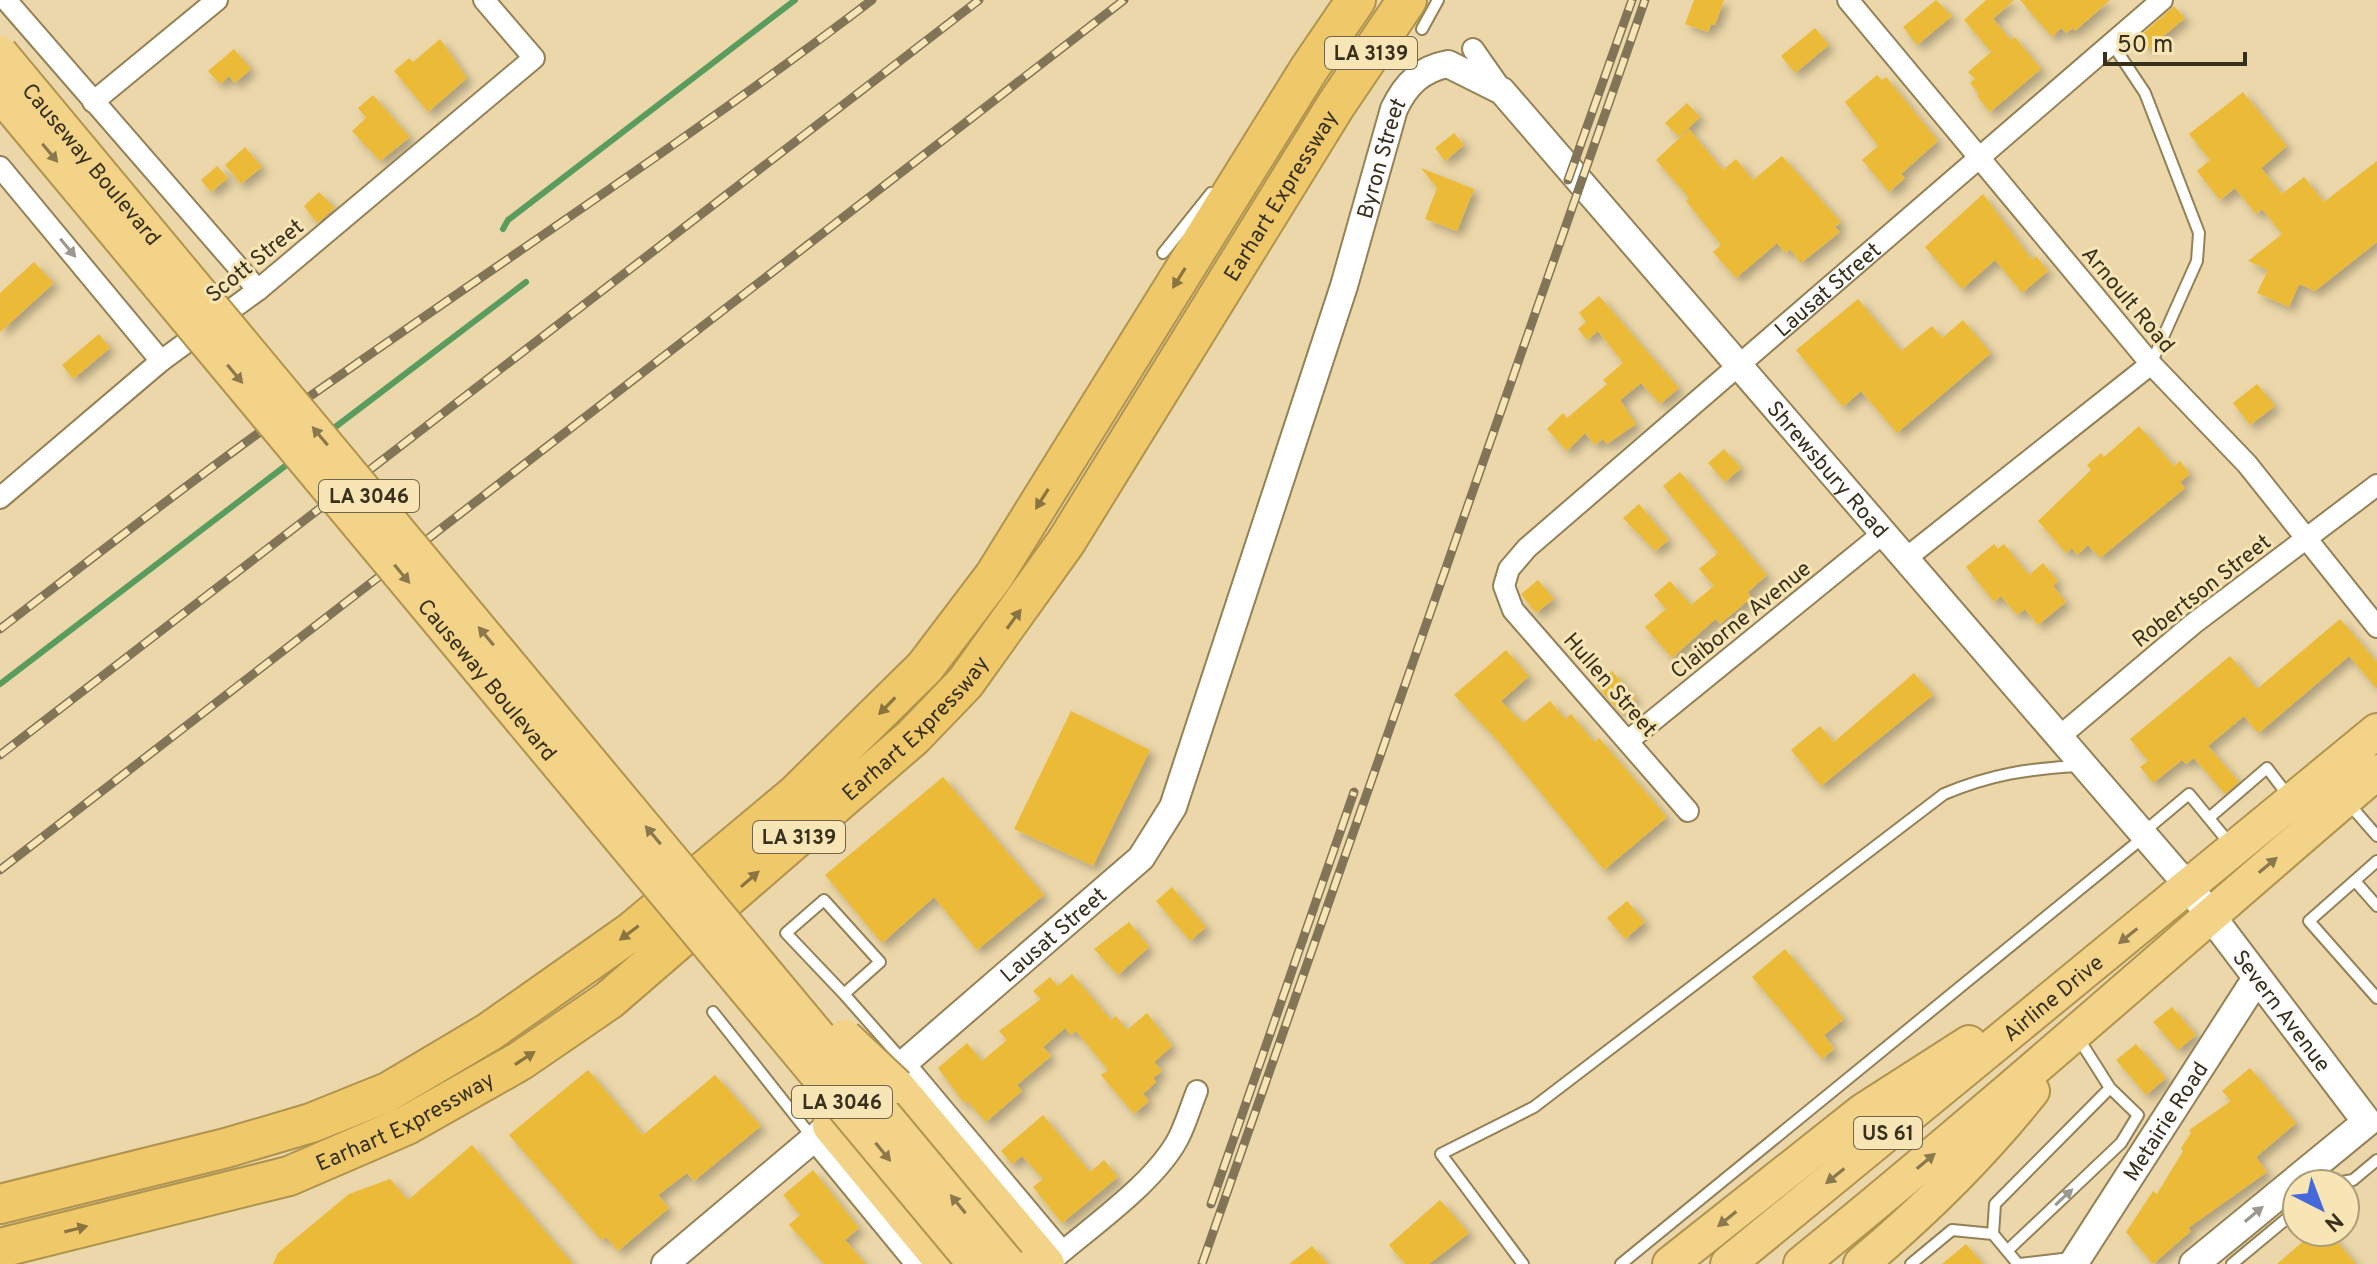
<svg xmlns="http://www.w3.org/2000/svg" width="2377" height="1264" viewBox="0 0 2377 1264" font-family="Overpass,sans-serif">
  <defs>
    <filter id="shadow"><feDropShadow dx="5.5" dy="5.5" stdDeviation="4" flood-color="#0004"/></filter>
  </defs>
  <rect width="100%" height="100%" fill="#ebd7a9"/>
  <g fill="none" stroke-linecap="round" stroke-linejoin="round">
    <path stroke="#599c5d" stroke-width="6" d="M503,229L508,220L795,0
      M330,431L526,282
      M0,684L293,460"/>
  </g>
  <path fill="#ebbb39" filter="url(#shadow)" d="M1694,0H1724L1715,25L1711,24L1708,32L1685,24Z
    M1936,0L1952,16L1917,45L1903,27Z
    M1986,0H2014L1993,19L2011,40L2015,37L2041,69L1990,112L1977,96L1979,94L1970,83L1975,79L1968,72L1991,52L1964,20Z
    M2020,0H2110L2075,31L2073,28L2066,33L2061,28L2052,37Z
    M2174,6L2185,18L2148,49L2139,37Z
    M1815,28L1829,45L1795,73L1781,56Z
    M440,39L467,78L428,112L394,71L409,58L413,62Z
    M234,49L251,69L235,83L229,76L220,84L208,71Z
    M1877,75L1882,80L1886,77L1938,141L1901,174L1905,178L1889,192L1862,160L1878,146L1845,102Z
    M2243,92L2287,146L2261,168L2282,194L2304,177L2324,202L2377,161V242L2315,291L2299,284L2289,307L2257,293L2268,270L2248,261L2282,234L2262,209L2256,214L2235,188L2220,200L2197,171L2210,160L2189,134Z
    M373,95L410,137L380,161L352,131L366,118L358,108Z
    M1687,103L1700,117L1679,137L1665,123Z
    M1689,129L1723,170L1736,159L1753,180L1782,156L1841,222L1835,227L1840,232L1801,263L1790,249L1785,253L1777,243L1736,278L1713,252L1721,245L1686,201L1689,198L1656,160Z
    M1454,133L1464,145L1445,161L1435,148Z
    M245,147L262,167L241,184L225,165Z
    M217,166L228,178L211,192L201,180Z
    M1421,168L1474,189L1457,231L1425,219L1437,188Z
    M319,192L335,208L317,223L304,206Z
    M1983,194L2032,260L2036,256L2048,271L2022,293L1995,260L1962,289L1925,247Z
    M34,262L54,283L0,332V293Z
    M1599,296L1679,388L1660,404L1641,383L1620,400L1636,424L1607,444L1603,439L1595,445L1585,433L1567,451L1547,429L1563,413L1567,418L1607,384L1603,380L1623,363L1598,331L1587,340L1578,329L1586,322L1579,313Z
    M1858,299L1901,351L1932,326L1942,338L1963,320L1991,353L1897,433L1861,391L1843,407L1796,350Z
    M99,334L110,348L73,379L62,365Z
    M2257,384L2275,406L2250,425L2233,403Z
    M2139,426L2174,466L2180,461L2190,474L2180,482L2185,488L2100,558L2088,545L2077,555L2072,548L2066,553L2038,521L2091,470L2087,465L2101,453L2104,457Z
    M1724,449L1741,468L1725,482L1708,463Z
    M1680,472L1767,575L1748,592L1751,598L1720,624L1716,619L1712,622L1672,658L1645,627L1666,609L1654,595L1670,581L1691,605L1714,586L1699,569L1718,553L1663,486Z
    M1639,504L1669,540L1655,551L1623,518Z
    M1994,544L1998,549L2004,544L2029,575L2043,563L2058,581L2053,586L2066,602L2038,625L2025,609L2017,615L2001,596L1994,602L1966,567Z
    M1538,580L1554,599L1536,613L1521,594Z
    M2340,619L2377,662V689L2349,656L2261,731L2257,732L2244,716L2208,746L2239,782L2225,794L2194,758L2186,764L2182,760L2153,783L2140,767L2148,761L2130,739L2230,656L2257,689Z
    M1506,650L1529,676L1501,701L1523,723L1550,701L1565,719L1571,714L1594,742L1599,738L1667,817L1604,870L1499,742L1454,695Z
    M1612,671L1636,699L1620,712L1596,685Z
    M1914,673L1933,695L1821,786L1791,750L1820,726L1834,742Z
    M1071,711L1150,750L1093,866L1014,829Z
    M943,777L1044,895L977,950L934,897L882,943L825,875Z
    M1172,887L1206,927L1190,941L1156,901Z
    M1627,901L1645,922L1625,939L1607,918Z
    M1129,922L1149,947L1118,975L1094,949Z
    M1785,949L1844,1019L1824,1035L1834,1049L1822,1059L1752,977Z
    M1072,974L1111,1020L1116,1016L1127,1030L1147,1013L1172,1046L1154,1062L1162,1071L1153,1078L1156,1082L1143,1094L1149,1101L1134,1114L1101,1075L1108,1070L1076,1031L1071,1035L1065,1028L1043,1047L1051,1056L1017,1085L1022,1091L986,1122L967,1101L964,1103L938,1068L967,1043L982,1061L1007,1040L999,1031L1041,999L1033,991L1050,977L1058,986Z
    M2172,1007L2196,1035L2178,1050L2153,1022Z
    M2136,1044L2166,1078L2146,1095L2116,1060Z
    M2250,1068L2296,1123L2256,1157L2267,1172L2188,1228L2191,1231L2153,1264L2126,1232L2153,1191L2157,1194L2183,1151L2181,1148L2191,1133L2189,1130L2231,1101L2222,1091Z
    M588,1070L643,1135L715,1075L761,1126L694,1181L687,1173L658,1195L669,1208L618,1251L606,1237L601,1240L509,1135Z
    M1043,1115L1090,1172L1104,1160L1118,1177L1062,1223L1033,1187L1043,1179L1022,1156L1012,1164L1001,1151Z
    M472,1145L573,1264H273L278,1253L349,1194L390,1179L408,1200Z
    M813,1170L859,1228L845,1240L866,1264H824L789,1225L800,1215L783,1195Z
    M1440,1200L1469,1233L1429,1264H1405L1389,1245Z
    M2314,1232H2329L2356,1264H2277Z
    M1966,1244L1983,1264H1942Z
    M1312,1246L1328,1264H1289Z"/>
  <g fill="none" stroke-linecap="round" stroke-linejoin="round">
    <defs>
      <path id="service" d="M1422,29L1438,0
        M2111,42L2145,93L2199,233L2197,261L2151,364
        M1163,253L1211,193
        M2349,804L2377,836
        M2209,818L2267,768L2290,798
        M2377,861L2309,921L2377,998
        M2355,881L2377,906
        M844,994L786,933L824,900L880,962L844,994L904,1062
        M713,1012L812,1137
        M2077,1036L2110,1088
        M2330,1184L2353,1180L2377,1160
        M2007,1251L2121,1143L2138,1115L2110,1088L1995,1204L1993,1234L2018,1264
        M1523,1264L1441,1154L1534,1107L1944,794C1992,774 2027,769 2078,766
        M1621,1264L2145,836L2152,825L2189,794L2230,844
        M1911,1264L1952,1230L1993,1234
        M2020,1264L2071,1258
        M2232,1264L2297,1210"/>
      <g id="minor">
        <path d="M6,0L258,290"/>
        <path d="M1848,0L2151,364L2247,464L2377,627"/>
        <path d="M1473,49L1501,89"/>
        <path d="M93,102L217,0"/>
        <path d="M0,167L161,361"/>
        <path d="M0,498L161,361L258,290L534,58L484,0"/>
        <path d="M1905,559L2151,364"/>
        <path d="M2059,737L2193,624L2377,485"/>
        <path d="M1629,740L1881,535"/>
        <path id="s1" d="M1688,811L1513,610L1504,586L1509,569L1527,548L2162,0"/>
        <path d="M905,1064L1062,1251"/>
        <path d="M813,1139L916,1264"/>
        <path d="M1055,1258C1092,1226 1157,1181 1179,1137C1186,1123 1191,1106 1197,1091"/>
      </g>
      <g id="tertiary">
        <path id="s2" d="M873,1090L1141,858L1173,807L1344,286L1394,109C1406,84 1421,69 1448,64L1502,91L2188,886"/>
        <path d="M665,1264L843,1114"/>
      </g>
      <g id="secondary">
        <path id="s3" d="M2188,886L2367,1122L2194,1264"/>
        <path id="s4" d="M2073,1264L2257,978"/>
      </g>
      <g id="trunk">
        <path d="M897,1086L1047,1264"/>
        <path d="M830,1126L944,1264"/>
        <path d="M1670,1264L1863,1111L1969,1043"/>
        <path id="s5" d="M1728,1264L2377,731"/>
        <path d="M1801,1264C1997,1105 2185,936 2377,772"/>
        <path d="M1861,1264C1924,1211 1981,1155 2032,1091"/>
      </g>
      <g id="motorway">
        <path d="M0,1204L226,1148L311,1123L388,1092L489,1032L631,932L796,794L925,667L994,576L1309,69L1356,0"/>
        <path id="s6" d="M0,1248L289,1176L407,1125L520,1061L609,1000L913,737L965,683L1066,542L1336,105L1407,0"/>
      </g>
    </defs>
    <use href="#service" stroke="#948156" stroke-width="14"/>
    <use href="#minor" stroke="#948156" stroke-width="24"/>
    <use href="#tertiary" stroke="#948156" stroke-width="30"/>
    <use href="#secondary" stroke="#948156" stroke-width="32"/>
    <use href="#trunk" stroke="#af934e" stroke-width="38"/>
    <use href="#motorway" stroke="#af934e" stroke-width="42"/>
    <use href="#service" stroke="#fff" stroke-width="10"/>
    <use href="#minor" stroke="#fff" stroke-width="20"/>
    <use href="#tertiary" stroke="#fff" stroke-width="26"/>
    <use href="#secondary" stroke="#fff" stroke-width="28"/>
    <use href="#trunk" stroke="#f2d387" stroke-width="34"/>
    <use href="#motorway" stroke="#efc869" stroke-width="38"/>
    <defs>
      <path id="rail" d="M1568,180L1632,0
        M0,629C112,543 223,456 339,376C517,251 699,132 872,0
        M0,755L979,0
        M0,870L1124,0
        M1211,1204L1354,792
        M1202,1264L1645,0"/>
    </defs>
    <use href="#rail" stroke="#827557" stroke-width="9"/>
    <use href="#rail" stroke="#f8e5b6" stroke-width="6" stroke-dasharray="18" stroke-linecap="butt"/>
    <defs>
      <g id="trunk-bridge">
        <path id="s7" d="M0,53L1008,1264"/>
        <path id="s8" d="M0,94L975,1264"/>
        <path d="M845,1037L897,1086"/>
      </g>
    </defs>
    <use href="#trunk-bridge" stroke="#af934e" stroke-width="38" stroke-linecap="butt"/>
    <use href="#trunk-bridge" stroke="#f2d387" stroke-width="34"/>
  </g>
  <defs><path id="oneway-solid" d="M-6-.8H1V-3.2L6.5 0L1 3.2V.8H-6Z" transform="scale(2)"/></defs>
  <g fill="#8b794d">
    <use href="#oneway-solid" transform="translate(50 153) rotate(50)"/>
    <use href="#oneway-solid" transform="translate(235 374) rotate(50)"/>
    <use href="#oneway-solid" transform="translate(320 436) rotate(-130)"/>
    <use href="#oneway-solid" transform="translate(402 574) rotate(50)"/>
    <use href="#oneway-solid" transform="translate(486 636) rotate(-130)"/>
    <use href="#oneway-solid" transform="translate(653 835) rotate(-130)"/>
    <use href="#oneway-solid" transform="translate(2268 865) rotate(-40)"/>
    <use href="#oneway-solid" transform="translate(2128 936) rotate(141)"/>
    <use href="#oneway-solid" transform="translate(883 1152) rotate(51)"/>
    <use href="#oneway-solid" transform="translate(1926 1161) rotate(-40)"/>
    <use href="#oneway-solid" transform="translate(1835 1176) rotate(141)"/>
    <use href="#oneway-solid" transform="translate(958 1204) rotate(-129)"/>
    <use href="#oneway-solid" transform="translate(1727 1219) rotate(141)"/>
  </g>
  <g fill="#9b988e">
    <use href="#oneway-solid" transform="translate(68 248) rotate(50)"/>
    <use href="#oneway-solid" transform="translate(2064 1197) rotate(-43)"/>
    <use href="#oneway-solid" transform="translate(2254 1214) rotate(-40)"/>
  </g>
  <g fill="#8a743f">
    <use href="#oneway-solid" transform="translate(1179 278) rotate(122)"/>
    <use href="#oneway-solid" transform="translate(1042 499) rotate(122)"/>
    <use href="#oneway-solid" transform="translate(1014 619) rotate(-54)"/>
    <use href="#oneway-solid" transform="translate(887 706) rotate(134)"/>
    <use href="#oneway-solid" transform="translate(750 879) rotate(-41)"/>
    <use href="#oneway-solid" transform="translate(629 933) rotate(143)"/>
    <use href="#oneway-solid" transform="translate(525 1058) rotate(-33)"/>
    <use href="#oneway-solid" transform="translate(76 1229) rotate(-14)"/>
  </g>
  <g text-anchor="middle" stroke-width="6" stroke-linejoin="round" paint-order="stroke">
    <g fill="#f8e5b6" stroke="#71664b" stroke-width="2">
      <rect x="1325" y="37" width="92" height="32" rx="6"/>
      <rect x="319" y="480" width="100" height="32" rx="6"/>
      <rect x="753" y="821" width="92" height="32" rx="6"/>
      <rect x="792" y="1086" width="100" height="32" rx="6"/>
      <rect x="1854" y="1117" width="68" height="32" rx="6"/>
    </g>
    <g font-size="20" font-weight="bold" fill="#37301d">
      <text x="1371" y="60">LA 3139</text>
      <text x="369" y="503">LA 3046</text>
      <text x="799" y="844">LA 3139</text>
      <text x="842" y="1109">LA 3046</text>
      <text x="1888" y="1140">US 61</text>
    </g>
    <g font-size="22" fill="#37301d" stroke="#f8e5b6">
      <text dy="8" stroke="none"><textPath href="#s2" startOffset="1096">Byron Street</textPath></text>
      <text dy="8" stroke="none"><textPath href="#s7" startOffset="144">Causeway Boulevard</textPath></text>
      <text dy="8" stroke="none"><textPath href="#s6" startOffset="1722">Earhart Expressway</textPath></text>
      <text transform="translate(254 260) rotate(-39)" y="8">Scott Street</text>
      <text dy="8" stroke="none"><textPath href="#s1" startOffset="734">Lausat Street</textPath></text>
      <text transform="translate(2129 299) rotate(50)" y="8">Arnoult Road</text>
      <text dy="8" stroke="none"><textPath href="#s2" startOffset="1780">Shrewsbury Road</textPath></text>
      <text transform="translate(2201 590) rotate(-38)" y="8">Robertson Street</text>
      <text transform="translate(1740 619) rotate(-39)" y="8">Claiborne Avenue</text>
      <text dy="8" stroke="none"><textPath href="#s8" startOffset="762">Causeway Boulevard</textPath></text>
      <text transform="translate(1611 684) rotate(49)" y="8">Hullen Street</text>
      <text dy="8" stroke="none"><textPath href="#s6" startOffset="1074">Earhart Expressway</textPath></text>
      <text dy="8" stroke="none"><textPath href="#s2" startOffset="238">Lausat Street</textPath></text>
      <text dy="8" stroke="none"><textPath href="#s5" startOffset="420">Airline Drive</textPath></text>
      <text dy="8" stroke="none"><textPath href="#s3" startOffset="156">Severn Avenue</textPath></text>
      <text dy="8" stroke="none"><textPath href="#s6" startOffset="426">Earhart Expressway</textPath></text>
      <text dy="8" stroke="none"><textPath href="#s4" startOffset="170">Metairie Road</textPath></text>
    </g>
  </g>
  <g transform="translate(2321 1208) rotate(138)"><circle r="38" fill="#f8e5b6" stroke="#ab9d79" stroke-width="2"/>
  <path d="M0-6L14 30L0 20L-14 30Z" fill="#4568db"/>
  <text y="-12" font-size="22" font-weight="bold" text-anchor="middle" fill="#37301d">N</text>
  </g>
  <path d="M2105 52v12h140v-12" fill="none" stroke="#37301d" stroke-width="4"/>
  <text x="2117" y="52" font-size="24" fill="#37301d" stroke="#f8e5b6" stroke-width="6" paint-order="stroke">50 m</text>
</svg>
